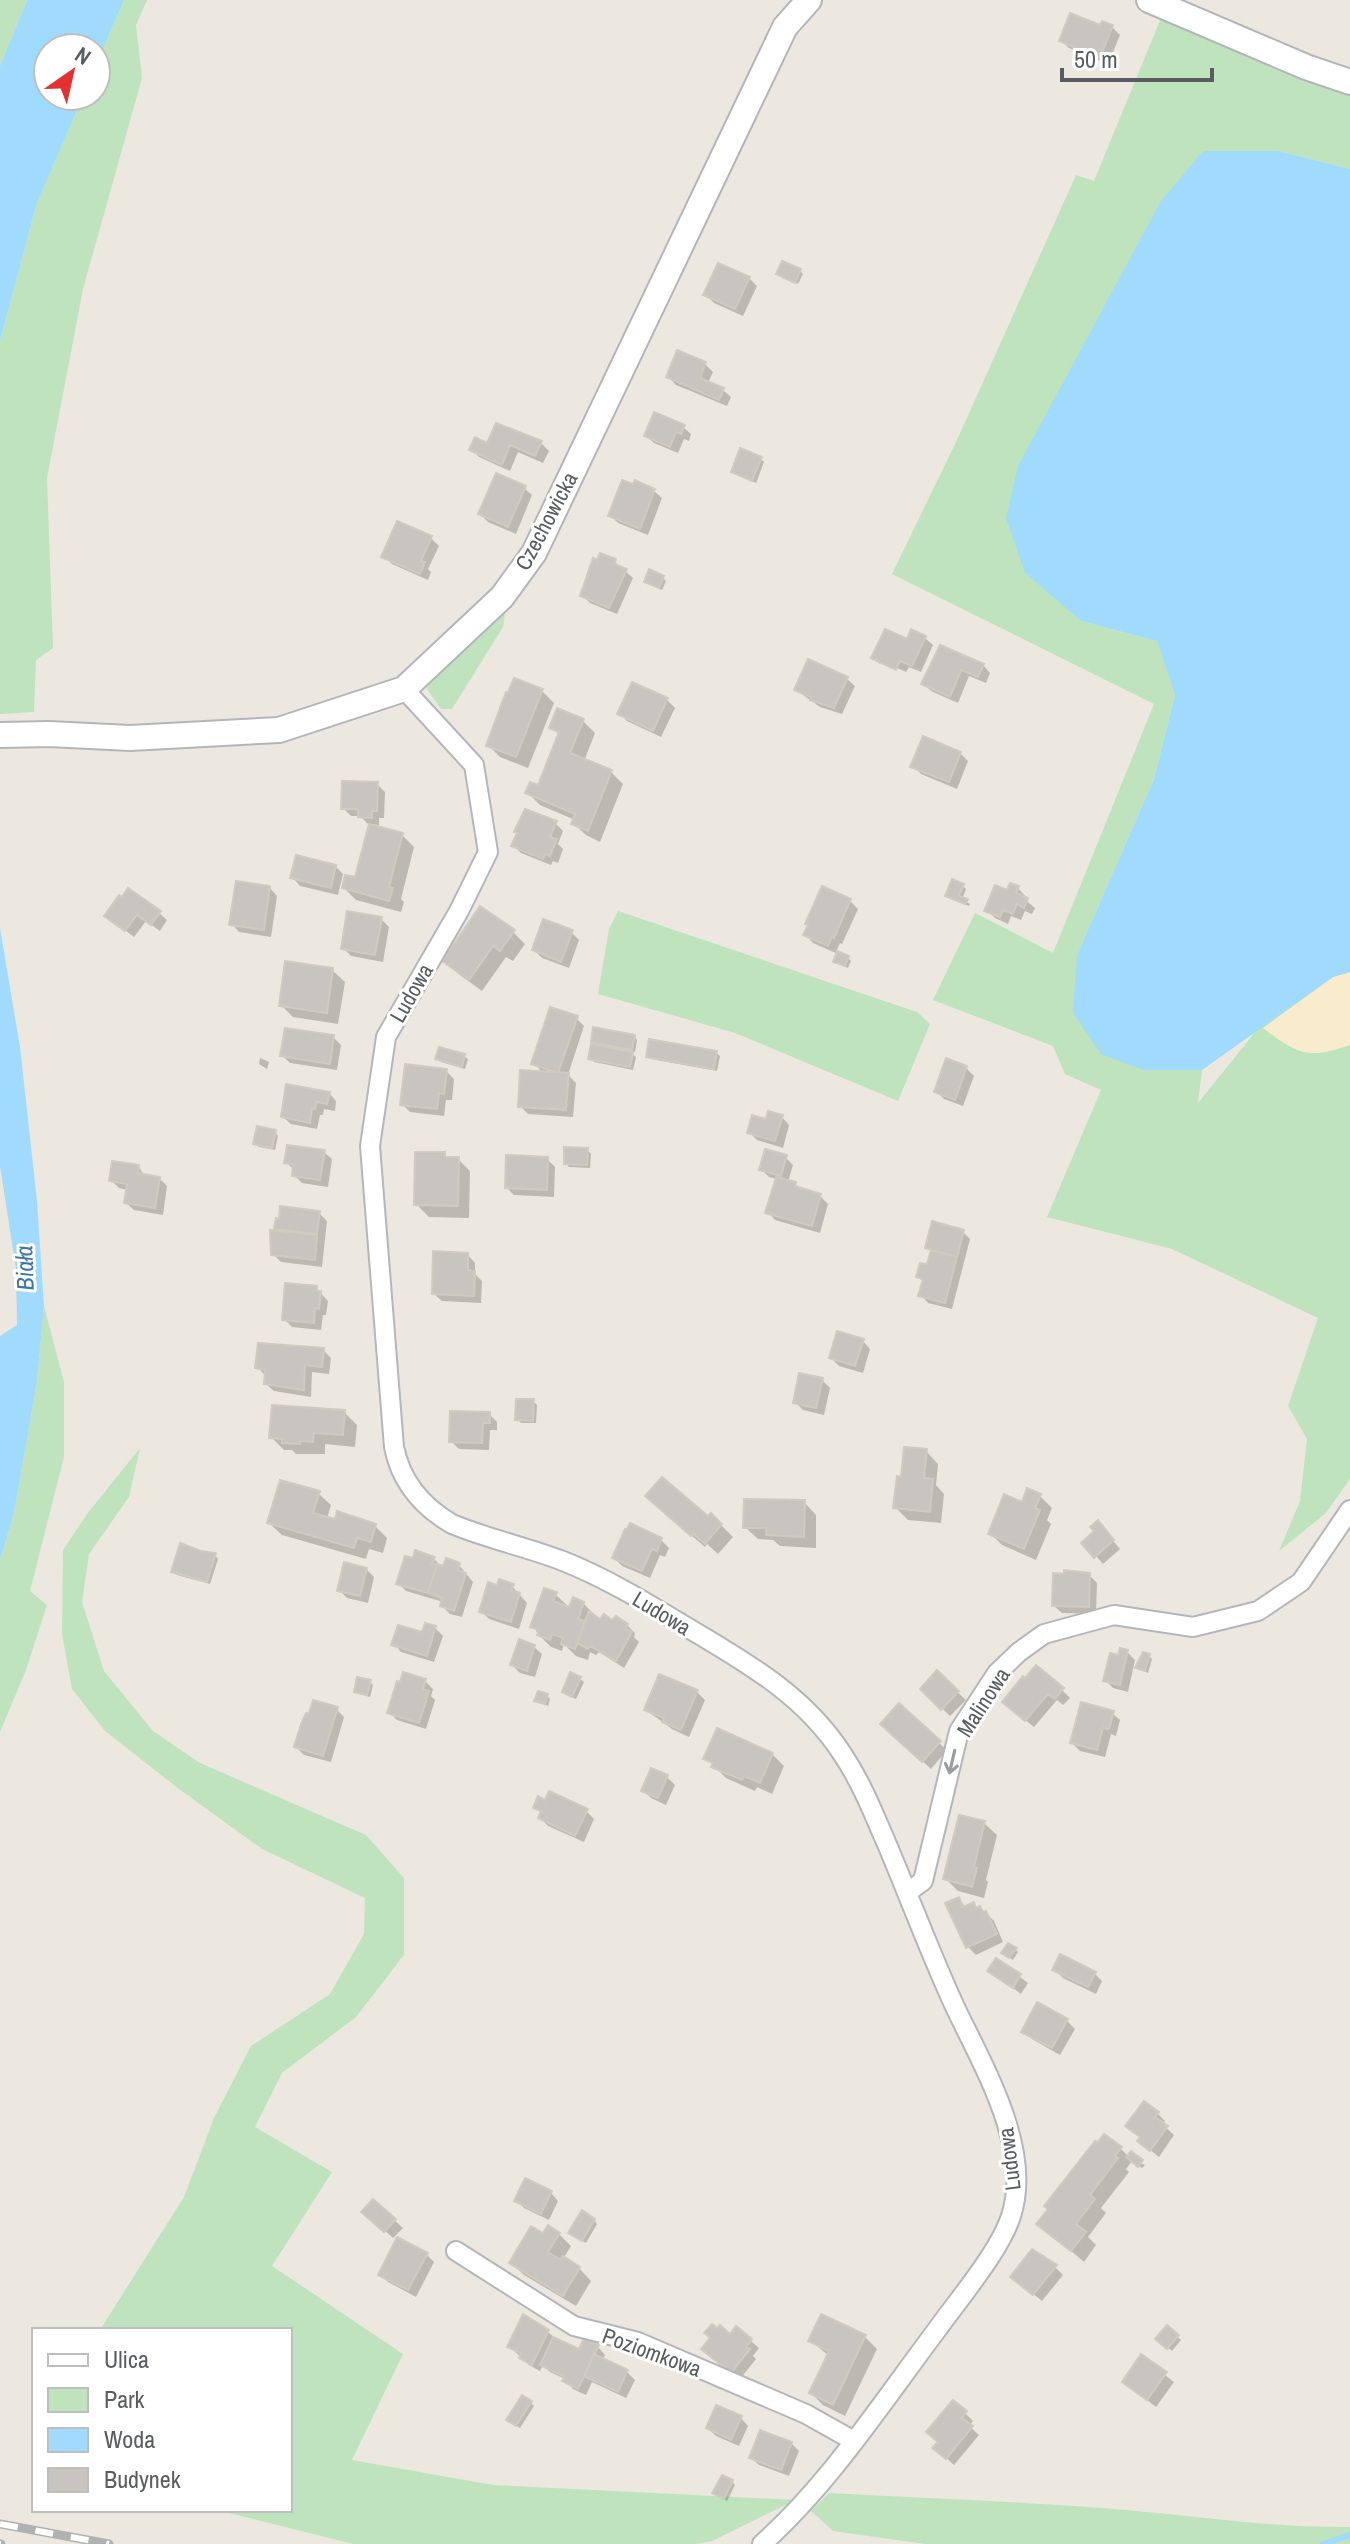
<svg xmlns="http://www.w3.org/2000/svg" width="1350" height="2544" viewBox="0 0 1350 2544" font-family="'Archivo Narrow',sans-serif">
  <rect width="100%" height="100%" fill="#ece8e0"/>
  <path fill="#bfe3bd" d="M0,0H27L0,66Z
    M124,0H147L136,25L142,78L83,289L47,478L53,648L36,660L34,712L0,714V341L36,206L83,96H96V65Z
    M1161,18L1303,78L1350,94V169L1279,151L1081,621L1157,641L1175,695L1154,779L1077,955L1144,1070H1202L1198,1103L1252,1036L1350,853V1479L1326,1513L1279,1551L1300,1501L1307,1439L1288,1406L1318,1318L1172,1249L1047,1217L1101,1090L1065,1074L1053,1046L933,1000L975,913L1053,953L1154,704L892,574L957,440L1076,175L1094,181Z
    M506,606L503,627L452,709H441L427,689L430,674Z
    M618,911L917,1012L930,1024L898,1101L735,1033L598,994L609,929Z
    M44,1306L64,1382V1457L30,1591L47,1605L26,1670L0,1732V1560L14,1513L37,1381Z
    M140,1448L129,1497L89,1554L82,1602L104,1671L153,1731L200,1763L366,1835L404,1878V1955L356,2017L282,2073L255,2127L332,2172L272,2266L403,2354L352,2460L493,2485L796,2500L712,2541L696,2544H353L217,2510H290V2330H100L184,2197L214,2118L251,2046L330,1994L364,1934L365,1898L262,1849L179,1789L105,1731L72,1689L62,1634L63,1550L87,1514Z
    M829,2493C920,2498 1011,2501 1102,2508C1184,2514 1267,2528 1350,2527V2544H925L833,2531L811,2511Z"/>
  <path fill="#f9ecce" d="M1350,972V1045C1307,1060 1298,1054 1263,1028L1333,977Z"/>
  <path fill="#a0dafc" d="M27,0H124L96,65V48H48V96H83L36,206L0,341V66Z
    M1203,151H1279L1350,169V972L1333,977L1202,1070H1144L1101,1054L1073,1013L1077,955L1154,779L1175,695L1157,641L1081,621L1025,573L1006,518L1018,466L1161,201Z
    M0,928L20,1047L37,1201L44,1306L37,1381L14,1513L0,1560V1336L17,1325L16,1269L0,1166Z"/>
  <path fill="#0003" d="M1103,23L1112,27L1120,35L1108,64L1069,48L1061,40L1102,28Z
    M800,271L803,274L798,284L781,277Z
    M749,278L757,286L743,316L714,303L706,295Z
    M678,353L705,364L713,372L708,383L723,390L731,397L727,406L676,385L668,377Z
    M683,427L691,434L689,441L684,439L678,453L654,443L646,436Z
    M541,443L549,451L543,463L518,452L510,471L479,457L471,449L488,446Z
    M761,459L764,462L756,483L733,472Z
    M524,488L532,495L516,534L488,522L480,514Z
    M654,491L662,498L648,535L618,523L610,515Z
    M431,538L439,546L428,569L431,572L428,580L392,564L384,556Z
    M614,561L633,578L617,614L590,603L582,595Z
    M663,578L666,581L662,590L646,581Z
    M925,638L933,645L921,672L909,667L906,672L880,660V664L874,658L908,641Z
    M941,648L983,665L990,673L986,683L969,676L958,703L931,691L923,683Z
    M847,679L855,686L842,714L820,707L796,690Z
    M542,691L554,703L528,768L500,757L488,745Z
    M667,700L675,708L661,737L627,721L620,714Z
    M583,721L595,733L584,761L611,772L623,784L600,842L586,835L573,823L575,820L540,805L528,793L539,787L560,735L552,727Z
    M960,753L968,761L957,789L921,774L913,766Z
    M377,784L385,792L384,818H379V825L368,824L360,816H351L343,808Z
    M555,823L563,831L558,844L563,849L558,863L553,861L551,865L521,853L514,846Z
    M402,835L414,847L401,899L404,902L401,912L356,900L344,888L357,880Z
    M335,866L343,874L338,895L300,886L293,878Z
    M963,886L966,889L962,899L970,904L969,906L951,898Z
    M270,888L277,896L271,937L239,932L232,924Z
    M1018,888L1025,896L1024,899L1035,908L1032,914L1025,911L1021,920L1011,916L1008,924L995,918L987,910L1008,892Z
    M850,901L858,909L842,944L840,943L836,952L848,958L851,961L848,968L835,961L838,954L813,943L806,935Z
    M159,913L167,920L160,931L146,921L134,937L107,916Z
    M381,919L389,927L383,962L351,956L343,948Z
    M513,932L525,944L513,961L506,957L482,991L457,973L445,961Z
    M571,932L579,940L569,968L542,958L534,950Z
    M332,970L345,982L338,1024L293,1017L281,1005Z
    M576,1018L584,1026L568,1075L576,1083L573,1117L528,1114L520,1106L544,1074L534,1063Z
    M595,1029L634,1036L637,1040L635,1052H630L636,1057L633,1070L594,1062L591,1059Z
    M333,1037L341,1045L337,1070L290,1063L282,1055Z
    M716,1053L720,1056L717,1071L651,1059L648,1056Z
    M464,1056L468,1059L465,1069L441,1062L438,1059Z
    M260,1058L269,1062L267,1069L259,1064Z
    M966,1068L974,1076L963,1106L944,1099L936,1091Z
    M446,1071L454,1079L452,1100H446L444,1116L410,1112L402,1104Z
    M329,1093L336,1101L335,1111L324,1109L323,1115H320L317,1129L291,1124L283,1117Z
    M782,1117L789,1125L783,1148L757,1140L749,1132L767,1122Z
    M275,1132L278,1136L275,1150L259,1147L256,1144Z
    M587,1150L591,1154L590,1168L569,1167L566,1163Z
    M324,1152L332,1159L328,1187L302,1183L294,1175V1170L286,1162Z
    M444,1154L449,1159H458L470,1171L469,1218L429,1217L416,1204Z
    M785,1157L793,1165L788,1182L795,1184L800,1190L820,1196L828,1204L820,1233L775,1220L768,1212L777,1179L769,1177L761,1169Z
    M547,1159L555,1167L554,1197L514,1195L507,1188Z
    M138,1166L145,1176L159,1178L167,1186L163,1215L134,1210L126,1203L128,1190L119,1188L112,1181Z
    M319,1213L327,1221L322,1267L281,1262L273,1254L282,1233L276,1228Z
    M963,1232L970,1239L952,1309L928,1303L921,1295L924,1282L918,1277L928,1267L932,1252L927,1247Z
    M468,1255L475,1263V1274L482,1281L481,1303L442,1301L434,1294Z
    M316,1288L328,1301L326,1315H323L321,1330L292,1327L284,1319Z
    M863,1341L870,1349L863,1373L839,1366L831,1358Z
    M323,1350L331,1358L329,1374L312,1372L311,1397L274,1391L266,1384L265,1375L257,1367Z
    M822,1380L830,1388L824,1415L803,1410L795,1402Z
    M533,1401L537,1405L536,1423H521L517,1419Z
    M344,1412L357,1425L355,1447L325,1444V1454H296L292,1450H284L271,1437Z
    M489,1414L497,1422V1430H490L489,1450L459,1449L451,1441Z
    M926,1451L938,1464L936,1485L944,1494L941,1523L908,1520L895,1507L903,1479Z
    M318,1493L331,1505L327,1519L375,1526L387,1538L383,1553L369,1549L366,1559L282,1535L269,1523Z
    M1040,1496L1052,1508L1047,1520L1051,1524L1036,1560L1002,1545L990,1533Z
    M804,1502L816,1515V1548L780,1546L773,1540L758,1539L745,1527Z
    M660,1508L708,1519L721,1525L733,1537L718,1554L707,1544L705,1547Z
    M1105,1531L1120,1549L1103,1564L1096,1556Z
    M661,1540L669,1548L665,1557L660,1555L650,1578L622,1566L614,1558Z
    M215,1555L218,1559L210,1584L177,1575L174,1571Z
    M434,1559L444,1569L459,1565L473,1582L462,1617L450,1614L442,1606L443,1602L406,1591L398,1583Z
    M366,1569L374,1577L368,1603L347,1598L339,1590Z
    M1089,1575L1097,1583L1096,1614L1062,1613L1054,1606Z
    M512,1586L527,1603L519,1629L489,1619L481,1611L498,1587Z
    M555,1594L571,1609L583,1603L596,1616L595,1618L627,1625L635,1633L634,1637L639,1642L624,1668L599,1652L596,1655L590,1652L588,1660L576,1656L564,1644L562,1651L551,1647L539,1635L533,1626Z
    M435,1628L443,1636L434,1662L401,1652L394,1644L423,1635Z
    M534,1647L542,1654L535,1677L520,1673L512,1665Z
    M1127,1652L1135,1660L1128,1692L1113,1688L1105,1680L1120,1657Z
    M1149,1656L1152,1659L1148,1673L1138,1667Z
    M937,1673L966,1700L950,1716L922,1689Z
    M580,1679L584,1682L576,1699L567,1695L564,1692Z
    M425,1681L433,1689L431,1696L435,1700L426,1729L397,1720L389,1712Z
    M1025,1681L1062,1690L1070,1698L1063,1705L1057,1700L1034,1727L1013,1710Z
    M370,1682L373,1685L370,1697L359,1694L356,1691Z
    M697,1692L705,1700L689,1737L672,1729L646,1710Z
    M547,1696L550,1699L548,1706L536,1700Z
    M336,1709L344,1717L331,1762L304,1755L296,1747Z
    M1112,1713L1120,1720L1116,1736L1111,1734L1105,1757L1080,1751L1072,1743Z
    M890,1732L939,1743L947,1750L931,1769Z
    M772,1754L784,1766L772,1794L757,1787L755,1791L726,1778L706,1758Z
    M667,1777L675,1785L666,1805L651,1798L643,1790Z
    M535,1807L586,1811L594,1819L584,1842L548,1826L540,1818L542,1814Z
    M984,1823L997,1835L986,1880L988,1882L984,1898L958,1891L946,1879Z
    M958,1899L967,1908L973,1905L986,1913L994,1921L1003,1942L976,1955L968,1947Z
    M1015,1949L1018,1952L1013,1960L1007,1956Z
    M997,1960L1028,1983L1021,1994L990,1971Z
    M1055,1970L1094,1973L1102,1981L1096,1994L1063,1978Z
    M1067,2021L1075,2029L1060,2055L1032,2039L1024,2031Z
    M1157,2113L1165,2121L1162,2124L1174,2135L1159,2157L1139,2141Z
    M1121,2149L1129,2157L1145,2165L1142,2168L1132,2161L1126,2169L1129,2172L1101,2208L1106,2213L1088,2237L1096,2245L1084,2262L1039,2223Z
    M551,2193L558,2201L549,2220L524,2208L517,2201Z
    M373,2201L403,2228L393,2238L372,2219Z
    M594,2220L597,2224L586,2243L574,2236Z
    M559,2234L571,2246L563,2259L579,2268L591,2281L576,2306L524,2275L511,2263L543,2236Z
    M426,2254L434,2262L416,2297L388,2282L380,2274Z
    M1055,2267L1063,2275L1042,2301L1021,2284Z
    M1167,2328L1181,2340L1172,2351L1158,2339Z
    M737,2329L759,2348L753,2356L756,2359L740,2379L712,2357Z
    M548,2332L557,2340L580,2352L598,2347L605,2355L603,2360L627,2372L635,2380L626,2398L592,2382L586,2395L573,2389L565,2379L550,2372L543,2365L540,2371L529,2365L510,2347Z
    M865,2337L877,2349L845,2416L823,2405L811,2393L829,2356L810,2340Z
    M1142,2357L1174,2382L1156,2407L1124,2382Z
    M531,2403L534,2406L520,2428L512,2423Z
    M965,2413L973,2421L969,2426L979,2435L954,2465L935,2448Z
    M741,2418L748,2426L739,2446L716,2436L708,2428Z
    M791,2443L799,2451L789,2476L759,2465L751,2458Z
    M732,2481L735,2485L727,2501L715,2493Z"/>
  <g fill="none" stroke-linecap="round" stroke-linejoin="round">
    <path stroke="#a0dafc" stroke-width="6" d="M1323,2544L1350,2535"/>
  </g>
  <path fill="#c8c5c0" stroke="#d0cabf" stroke-width="2" d="M1070,13L1100,25L1102,21L1113,25L1100,58L1059,41Z
    M782,261L801,269L795,283L776,274Z
    M718,263L750,277L735,309L703,295Z
    M677,350L706,362L700,378L724,388L719,400L666,377Z
    M654,412L685,425L681,434L676,432L670,447L644,436Z
    M496,423L542,441L535,456L510,445L502,465L469,450L475,437L487,443Z
    M740,448L762,457L752,481L731,472Z
    M496,473L526,486L508,527L478,514Z
    M622,480L633,484L635,480L655,489L640,529L608,516Z
    M397,521L432,536L421,561L425,562L420,574L381,557Z
    M600,553L616,559L614,564L627,569L609,608L580,596L593,558L597,560Z
    M649,569L664,576L659,588L644,582Z
    M885,629L907,639L911,629L926,636L912,666L900,661L896,670L871,658Z
    M940,645L984,664L978,677L961,670L950,697L921,684Z
    M808,659L848,677L834,708L810,700L811,697L794,690Z
    M514,678L543,689L516,757L486,746L506,692H508Z
    M632,682L668,698L653,731L617,714Z
    M557,708L584,719L570,753L612,770L588,831L571,824L575,814L525,793L530,782L538,785L559,732L549,728Z
    M923,736L961,752L949,782L910,767Z
    M342,781L378,782L377,811H372V818L358,817V809H341Z
    M525,809L557,821L550,837L557,839L550,856L545,854L543,859L511,846L517,833L514,832Z
    M369,824L403,833L389,887L393,888L389,901L342,888L345,875L355,877Z
    M296,855L336,865L331,888L290,878Z
    M952,879L964,884L959,896L968,899L965,904L945,896Z
    M236,881L270,886L264,930L229,925Z
    M1010,883L1019,886L1016,893L1028,898L1024,908L1017,904L1013,914L1003,910L1000,917L984,911L995,885L1007,890Z
    M822,886L851,899L834,938L832,936L828,946L803,935L808,925L805,924Z
    M128,888L161,911L151,925L137,915L125,931L104,916L119,895L122,897Z
    M480,906L515,930L500,951L493,946L469,980L442,961Z
    M347,911L382,917L375,955L341,949Z
    M543,919L573,930L561,962L532,950Z
    M837,951L849,956L845,966L833,962Z
    M285,961L333,968L327,1013L279,1006Z
    M550,1007L578,1016L558,1073L531,1064Z
    M593,1027L635,1035L632,1050L591,1042Z
    M285,1028L334,1035L330,1064L280,1056Z
    M649,1039L717,1051L714,1069L646,1057Z
    M591,1044L633,1052L630,1067L588,1059Z
    M439,1047L465,1054L462,1067L435,1059Z
    M946,1058L967,1066L955,1100L934,1092Z
    M405,1064L447,1069L444,1094L439,1093L437,1109L400,1105Z
    M520,1070L569,1073L566,1110L518,1107Z
    M286,1084L330,1092L327,1104L317,1102L315,1109L312,1108L310,1123L281,1117Z
    M768,1111L783,1115L775,1141L747,1133L752,1115L766,1119Z
    M257,1126L276,1130L272,1148L253,1144Z
    M287,1145L325,1150L320,1180L292,1176L293,1164L284,1163Z
    M564,1147L588,1148L587,1165L564,1164Z
    M765,1149L787,1155L781,1176L759,1170Z
    M415,1152H445V1157H459L458,1206L414,1205Z
    M506,1155L548,1157L547,1190L505,1188Z
    M112,1161L139,1165L138,1173L160,1177L155,1208L124,1203L127,1184L109,1181Z
    M776,1177L796,1182L795,1186L821,1194L812,1226L765,1213Z
    M280,1206L320,1211L317,1234L274,1229L276,1218L279,1219Z
    M932,1221L964,1230L957,1257L925,1248Z
    M270,1230L317,1235L315,1260L271,1255Z
    M931,1250L957,1257L945,1303L918,1296L923,1279L916,1277L920,1263L927,1264Z
    M433,1251L468,1253V1270L475,1271L474,1296L432,1294Z
    M285,1283L317,1286V1291H321L319,1309L315,1308L314,1323L282,1320Z
    M837,1331L864,1339L855,1366L829,1358Z
    M258,1343L324,1348L322,1367L305,1365L304,1390L264,1384L265,1370L255,1368Z
    M799,1373L823,1378L816,1408L793,1403Z
    M516,1399H534L533,1421L515,1420Z
    M272,1405L345,1410L343,1435L314,1433L313,1442L300,1441V1444L282,1443V1439L269,1438Z
    M450,1411L490,1412V1423H483L482,1443L449,1442Z
    M904,1447L927,1449L924,1478L933,1479L930,1512L893,1508L897,1476L901,1477Z
    M662,1477L708,1516L711,1513L722,1524L705,1544L694,1534L691,1536L645,1496Z
    M280,1480L320,1491L313,1513L335,1519L337,1511L376,1524L371,1542L357,1538L354,1548L267,1523Z
    M1027,1488L1041,1494L1035,1508L1040,1510L1024,1549L988,1534L1004,1494L1022,1502Z
    M744,1499L805,1500L804,1537L766,1535V1528H743Z
    M1098,1520L1114,1540L1094,1558L1081,1543L1094,1531L1090,1527Z
    M630,1523L662,1538L657,1551L652,1549L642,1571L612,1558L625,1529H627Z
    M180,1543L201,1551L216,1553L207,1582L171,1572Z
    M415,1550L435,1557L432,1564H437L428,1593L396,1584L405,1556L413,1558Z
    M446,1558L460,1563L458,1570L466,1573L454,1611L440,1606L442,1598L428,1593L437,1564L443,1566Z
    M344,1562L367,1568L360,1596L337,1591Z
    M1064,1570L1090,1573L1089,1607L1052,1606L1053,1573L1064,1574Z
    M499,1579L514,1584L511,1590L520,1593L511,1622L479,1612L488,1582L497,1585Z
    M544,1588L557,1592L553,1601L569,1607L573,1597L584,1602L578,1619L585,1621L575,1649L561,1644L563,1638L552,1634L550,1640L537,1635L539,1630L530,1627Z
    M589,1611L600,1619L604,1614L612,1620L616,1616L628,1624L626,1629L632,1632L616,1661L590,1646L588,1649L577,1643Z
    M425,1623L436,1626L427,1656L391,1645L398,1625L422,1632Z
    M519,1639L535,1645L527,1671L510,1665Z
    M1120,1648L1128,1650L1120,1685L1103,1681L1110,1653L1118,1655Z
    M1143,1652L1150,1654L1145,1671L1135,1668Z
    M1036,1665L1064,1688L1055,1699L1048,1694L1025,1721L1002,1702L1023,1676L1025,1678Z
    M937,1670L959,1691L941,1710L920,1689Z
    M403,1672L426,1679L423,1689L429,1691L419,1723L387,1713L397,1681L400,1682Z
    M570,1672L581,1677L572,1697L562,1692Z
    M659,1674L698,1690L681,1730L662,1722L664,1718L644,1710Z
    M357,1677L371,1680L367,1695L354,1692Z
    M538,1691L548,1694L545,1704L534,1701Z
    M313,1700L338,1707L323,1756L294,1747L301,1724L306,1713H309Z
    M1081,1702L1114,1711L1109,1729L1103,1728L1097,1750L1070,1743Z
    M899,1703L941,1741L922,1762L880,1724Z
    M717,1728L773,1753L760,1783L744,1776L742,1780L711,1767L713,1763L703,1759Z
    M651,1768L668,1775L658,1798L641,1791Z
    M549,1791L588,1809L575,1836L538,1818L541,1811L533,1808L538,1796L545,1800Z
    M959,1815L985,1821L974,1867L977,1868L972,1887L943,1879Z
    M959,1897L963,1907L974,1902L976,1908L980,1906L983,1912L986,1911L997,1934L966,1948L945,1903Z
    M1008,1943L1017,1948L1009,1958L1001,1953Z
    M1060,1954L1096,1972L1088,1987L1052,1970Z
    M996,1958L1021,1974L1013,1988L987,1971Z
    M1037,2002L1068,2019L1052,2048L1021,2032Z
    M1144,2101L1159,2112L1155,2117L1168,2126L1150,2151L1137,2141L1140,2137L1125,2126Z
    M1104,2134L1122,2147L1115,2156L1118,2158L1090,2195L1095,2199L1076,2224L1086,2232L1071,2251L1036,2224L1048,2209L1044,2206L1095,2141L1098,2142Z
    M1131,2151L1143,2160L1138,2167L1126,2157Z
    M525,2178L552,2191L541,2214L514,2201Z
    M373,2199L396,2219L384,2232L361,2212Z
    M582,2210L595,2219L582,2241L568,2233Z
    M548,2225L560,2233L548,2252L561,2260L563,2256L580,2267L563,2296L509,2263L531,2226L543,2233Z
    M397,2237L428,2253L408,2290L378,2275Z
    M1032,2249L1057,2265L1033,2295L1010,2277Z
    M523,2314L549,2330L532,2365L519,2358L521,2353L507,2347Z
    M821,2314L866,2335L833,2405L809,2393L829,2351L808,2341Z
    M712,2324L717,2328L720,2325L730,2334L736,2326L752,2339L746,2347L750,2349L731,2373L701,2349L710,2338L704,2333Z
    M1167,2325L1179,2335L1167,2349L1155,2339Z
    M553,2337L579,2349L584,2338L599,2345L578,2389L562,2381L565,2377L540,2365Z
    M594,2354L628,2370L618,2392L584,2376Z
    M1141,2354L1167,2372L1147,2400L1122,2382Z
    M522,2395L532,2401L516,2426L506,2420Z
    M953,2400L967,2411L962,2418L973,2426L946,2459L932,2448L938,2442L926,2432Z
    M716,2405L742,2416L731,2440L706,2428Z
    M760,2430L792,2442L781,2470L749,2458Z
    M722,2475L733,2480L724,2499L712,2493Z"/>
  <g fill="none" stroke-linecap="round" stroke-linejoin="round">
    <defs>
      <path id="street" d="M404,689L474,765L488,852L459,911L386,1037L370,1146L394,1447C401,1482 421,1506 452,1524C488,1539 527,1547 563,1561C606,1578 645,1602 685,1626C745,1662 804,1694 843,1755C861,1782 873,1812 886,1842C909,1896 930,1953 955,2007C983,2066 1033,2149 1011,2216C1000,2251 958,2300 936,2331C881,2404 830,2483 762,2544
        M908,1892L923,1881L959,1731L997,1673L1019,1652L1044,1634L1114,1615L1193,1627L1258,1611L1301,1582L1350,1510
        M456,2251L574,2326L638,2342L806,2414L854,2441"/>
      <path id="secondary" d="M1149,0L1306,67L1350,82
        M0,735L49,734L130,738L279,730L404,689L502,597L534,553L785,27L809,0"/>
    </defs>
    <use href="#street" stroke="#b3b7bb" stroke-width="22"/>
    <use href="#secondary" stroke="#b2b6bb" stroke-width="28"/>
    <use href="#street" stroke="#fff" stroke-width="18"/>
    <use href="#secondary" stroke="#fff" stroke-width="24"/>
    <defs>
      <path id="rail" d="M0,2524L109,2544
        M0,2544H1"/>
    </defs>
    <use href="#rail" stroke="#b0b1b1" stroke-width="9"/>
    <use href="#rail" stroke="#fff" stroke-width="6" stroke-dasharray="18" stroke-linecap="butt"/>
  </g>
  <defs><path id="oneway-shaft" d="M-6 0H5M1.5-3L5.5 0L1.5 3" fill="none" stroke-width="1.6" stroke-linecap="round" stroke-linejoin="round" transform="scale(2)"/></defs>
  <use stroke="#9b9ea0" href="#oneway-shaft" transform="translate(952 1762) rotate(103)"/>
  <g text-anchor="middle" stroke-width="6" stroke-linejoin="round" paint-order="stroke">
    <g font-size="22" fill="#595d61" stroke="#fff">
      <text transform="translate(546 521) rotate(-62)" y="8">Czechowicka</text>
      <text transform="translate(411 993) rotate(-60)" y="8">Ludowa</text>
      <text transform="translate(662 1613) rotate(31)" y="8">Ludowa</text>
      <text transform="translate(983 1702) rotate(-57)" y="8">Malinowa</text>
      <text transform="translate(1009 2159) rotate(-97)" y="8">Ludowa</text>
      <text transform="translate(652 2352) rotate(20)" y="8">Poziomkowa</text>
    </g>
    <g font-size="24" font-style="italic" fill="#3c76a5" stroke="#fff">
      <text transform="translate(25 1268) rotate(-92)" y="8">Biała</text>
    </g>
  </g>
  <rect x="32" y="2328" width="260" height="184" fill="#ffffff" stroke="#bdbec0" stroke-width="2"/>
  <rect x="48" y="2354" width="40" height="12" fill="#ffffff" stroke="#bdbec0" stroke-width="2"/>
  <text x="104" y="2368" font-size="24" fill="#595d61">Ulica</text>
  <rect x="48" y="2388" width="40" height="24" fill="#bfe3bd" stroke="#bdbec0" stroke-width="2"/>
  <text x="104" y="2408" font-size="24" fill="#595d61">Park</text>
  <rect x="48" y="2428" width="40" height="24" fill="#a0dafc" stroke="#bdbec0" stroke-width="2"/>
  <text x="104" y="2448" font-size="24" fill="#595d61">Woda</text>
  <rect x="48" y="2468" width="40" height="24" fill="#c8c5c0" stroke="#bdbec0" stroke-width="2"/>
  <text x="104" y="2488" font-size="24" fill="#595d61">Budynek</text>
  <g transform="translate(72 72) rotate(34)"><circle r="38" fill="#ffffff" stroke="#bdbec0" stroke-width="2"/>
  <path d="M0-6L14 30L0 20L-14 30Z" fill="#e4302e"/>
  <text y="-12" font-size="22" font-weight="bold" text-anchor="middle" fill="#595d61">N</text>
  </g>
  <path d="M1062 68v12h150v-12" fill="none" stroke="#595d61" stroke-width="4"/>
  <text x="1074" y="68" font-size="24" fill="#595d61" stroke="#ffffff" stroke-width="6" paint-order="stroke">50 m</text>
</svg>
